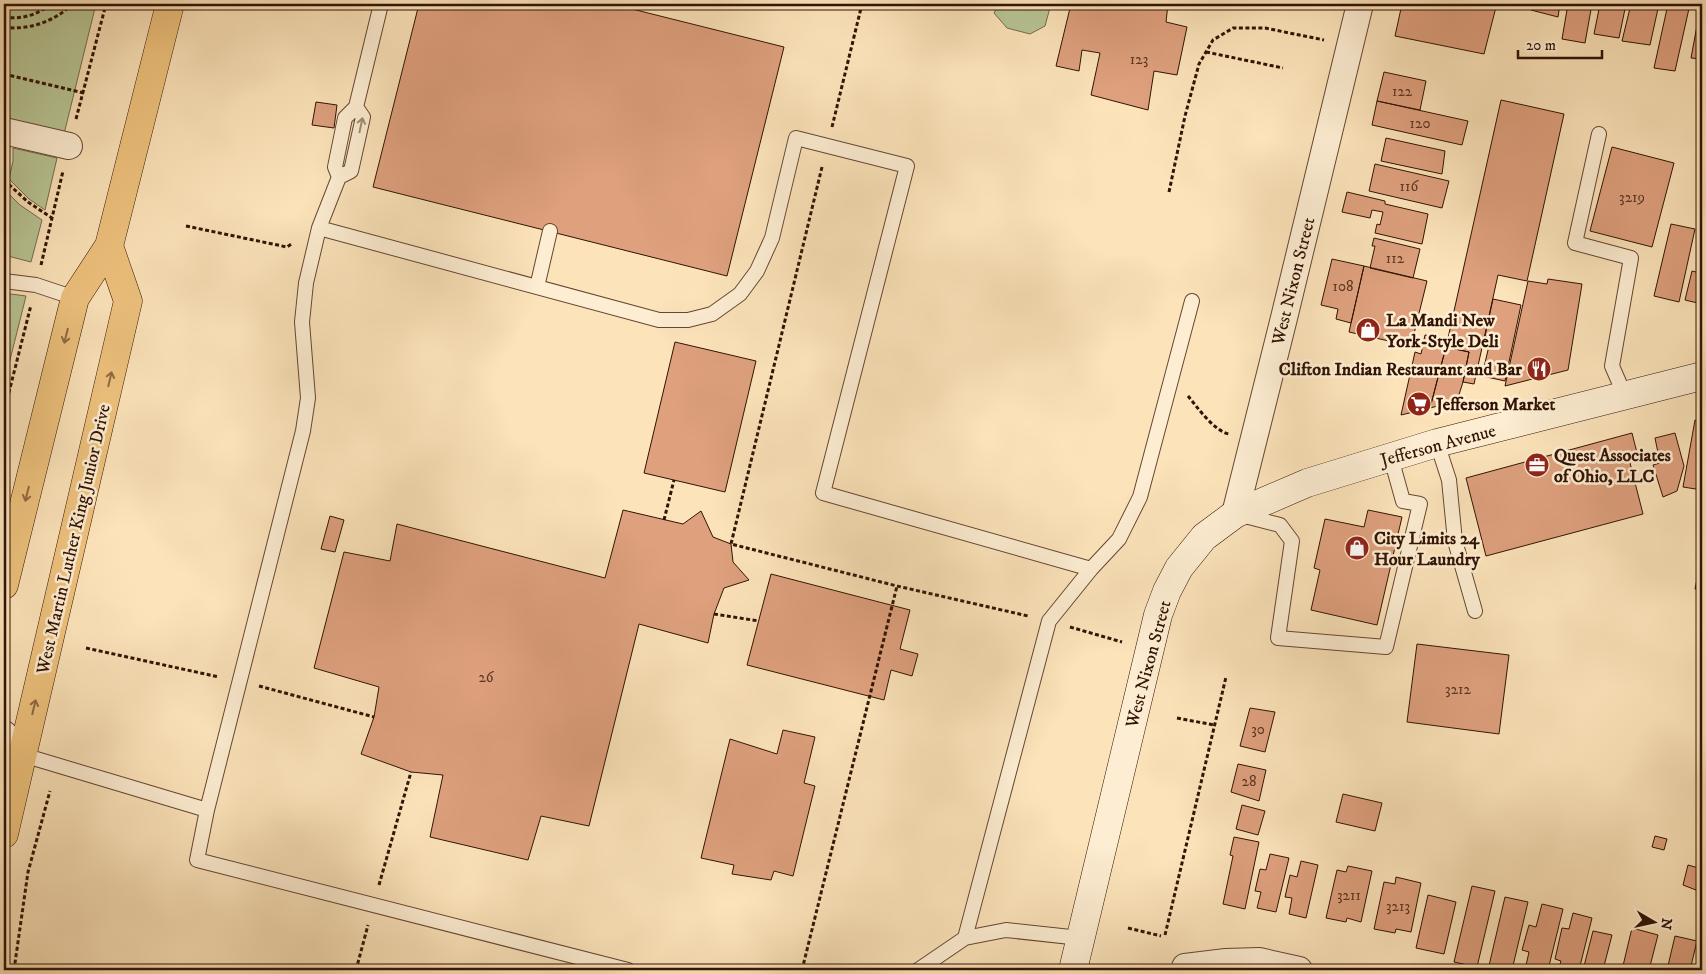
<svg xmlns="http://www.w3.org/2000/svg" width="1706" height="974" viewBox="0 0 1706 974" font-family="'IM FELL DW Pica',serif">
  <rect width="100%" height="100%" fill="#fce3ba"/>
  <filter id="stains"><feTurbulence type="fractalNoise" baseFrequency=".004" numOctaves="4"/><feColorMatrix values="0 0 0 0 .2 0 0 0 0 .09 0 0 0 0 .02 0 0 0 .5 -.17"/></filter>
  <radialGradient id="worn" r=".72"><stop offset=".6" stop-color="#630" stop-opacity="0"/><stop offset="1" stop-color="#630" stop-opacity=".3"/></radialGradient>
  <path fill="#b8c595" stroke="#746c4c" d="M4,4H96L64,134L4,131Z
    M999,4H1051L1045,26L1030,34L1007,28L994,13Z
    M13,148L57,158L45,210L29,199L9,179L13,161Z
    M6,191L20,205L42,220L31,262L4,255V198Z
    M11,294L26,296L4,384V297Z"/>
  <path fill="#dea07d" stroke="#311304" d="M419,4H612L784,47L727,276L373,187Z
    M1071,4H1168L1166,22L1187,27L1177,75L1154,71L1148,110L1091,95L1100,53L1082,50L1079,71L1056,66Z
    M1402,4H1483L1496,7L1484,54L1395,36Z
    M1532,4H1560L1558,17L1531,10Z
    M1568,4H1592L1585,43L1562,39Z
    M1600,4H1626L1619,38L1594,34Z
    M1631,4H1659L1650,45L1622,41Z
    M1668,4H1690L1675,71L1654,68Z
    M1701,4H1702V59L1691,58Z
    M1384,72L1426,81L1420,110L1377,101Z
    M1501,100L1564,114L1527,281L1498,275L1474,384L1463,382L1469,352L1446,347Z
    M1377,101L1468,121L1462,145L1372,125Z
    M316,102L337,105L334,128L312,125Z
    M1386,138L1445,151L1442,174L1381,161Z
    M1612,147L1674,163L1652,247L1590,231Z
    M1375,164L1449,181L1442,208L1369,191Z
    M1347,192L1385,201V204L1428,214L1422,244L1375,233L1377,224L1380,225L1383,212L1372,210L1370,218L1342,212Z
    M1671,224L1695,229L1679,302L1654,296Z
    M1374,238L1420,249L1413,278L1370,268L1375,246H1372Z
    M1332,259L1364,266L1351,323L1336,319L1338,309L1321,305Z
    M1702,264V304L1685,300L1692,271L1700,273Z
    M1364,266L1427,281L1411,346L1349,332Z
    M1548,279L1582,284L1568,370L1505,386L1528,281L1547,284Z
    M1493,299L1521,305L1505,381L1482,376L1491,337L1485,336Z
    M1425,335L1448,339L1430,408L1401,415L1415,352L1421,354Z
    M675,342L756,361L725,492L644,473Z
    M1446,347L1469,352L1463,382L1457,401L1430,408Z
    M1695,420L1702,421V490L1683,487Z
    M1632,433L1637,453L1628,455L1643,514L1486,556L1466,478Z
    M1675,433L1684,466L1677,491L1663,497L1653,465L1660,463L1655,438Z
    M623,510L683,524L701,511L713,537L731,544L733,562L749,580L724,588L714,614L708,643L639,624L589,826L541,816L528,860L430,837L443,775L411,772L361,754L374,717L379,687L314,668L344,552L390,561L397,524L605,578Z
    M1368,510L1402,517L1377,625L1311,610L1320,570L1314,568L1325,519L1364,527Z
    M330,516L344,520L335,552L321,549Z
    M1702,554V590L1695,589Z
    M771,574L910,610L900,649L918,654L912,676L891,670L884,700L747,665Z
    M1417,644L1509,655L1499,734L1407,722Z
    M1250,708L1275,712L1265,752L1240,746Z
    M783,730L815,737L804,783L815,786L793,876L774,871L771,880L732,874L734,865L701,858L730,739L777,754Z
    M1238,764L1266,770L1259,801L1231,792Z
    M1343,794L1382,803L1375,831L1336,822Z
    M1242,805L1265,811L1258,835L1236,829Z
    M1655,836L1667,839L1664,850L1652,847Z
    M1234,837L1259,842L1245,909L1223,904L1233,856L1230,855Z
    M1270,854L1289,858L1276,912L1257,908L1261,892L1255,891L1260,869L1266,870Z
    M1301,861L1318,865L1306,918L1289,914L1292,898L1285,897L1290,875L1297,877Z
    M1688,865L1702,869V876L1696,890L1683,885Z
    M1348,866L1372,871L1361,922L1347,918L1346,922L1326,918L1337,870L1346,872Z
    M1396,877L1421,883L1411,932L1396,929L1395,933L1374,929L1384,882L1395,884Z
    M1472,886L1495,891L1477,967L1454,962Z
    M1428,895L1456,902L1444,954L1416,948Z
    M1505,897L1528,902L1512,970H1488Z
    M1542,904L1563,909L1548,970H1525L1529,952L1522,950L1529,925L1536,927Z
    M1573,913L1592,918L1579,970H1558L1561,961L1555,959L1562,928L1569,929Z
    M1632,928L1658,935L1649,970H1622Z
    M1593,931L1612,935L1603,970H1583Z
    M1675,936L1697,941L1690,970H1667Z"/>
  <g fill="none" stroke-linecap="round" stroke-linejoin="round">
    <defs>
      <path id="lane" d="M356,107L363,117L351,171L339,177L319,228L306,283L302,322L308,398L303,431L207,810L197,860L628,970
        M1599,134L1575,243L1631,258L1612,366L1625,396
        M339,177L335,167L345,118L356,107L381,4
        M319,228L659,320H688L712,314L740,294L757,271L772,238L796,138L907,166L823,493L1091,569
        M4,281L36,285L75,298
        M537,287L550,231
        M1437,443L1449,480L1455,541L1475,611
        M1241,515L1280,525L1292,541L1278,638L1386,647L1420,504L1403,501L1391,458
        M23,755L207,810
        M965,938L1049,621L1091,569L1119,539L1140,497L1192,301
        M918,970L965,938L1006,930L1080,938"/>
      <path id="street" d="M4,131L69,146
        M1235,514L1284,318L1360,4
        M4,734L23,755
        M1185,967L1226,962L1259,961L1299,970"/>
      <path id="secondary" d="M1073,970L1158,615L1167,591L1179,568L1204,537L1235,514L1307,483L1437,443L1702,376"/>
      <path id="primary" d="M4,585L75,298L109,246L170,4
        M4,834L128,301L109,246"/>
    </defs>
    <use href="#lane" stroke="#644732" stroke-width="16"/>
    <use href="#street" stroke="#644732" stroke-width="28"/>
    <use href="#secondary" stroke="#311304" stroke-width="29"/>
    <use href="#primary" stroke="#311304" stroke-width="29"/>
    <path stroke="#311304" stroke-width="3" stroke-dasharray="4 2.5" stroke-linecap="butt" d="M4,17C20,20 38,15 50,4
      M4,27C28,31 56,21 72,4
      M1206,52L1283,68
      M4,74L84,93
      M76,119L106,4
      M832,127L862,4
      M822,167L731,544L897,586L1028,616
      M4,175L6,159
      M4,180L28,202L52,218
      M1169,192L1185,116L1199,64L1213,40L1233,28H1265L1324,40
      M186,226L287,247L293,243
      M41,265L63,171
      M1188,396C1197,407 1214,431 1229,434
      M4,412L31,305
      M664,520L674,480
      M714,614L759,621
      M1070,627L1122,642
      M86,648L219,677
      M259,686L374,717
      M1177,718L1214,725
      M379,885L411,772
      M1128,928L1161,936
      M1165,935L1226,677
      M14,970L28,872L50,791
      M356,970L368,925
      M802,970L897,586"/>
    <use href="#lane" stroke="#fdedd2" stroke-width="14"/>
    <use href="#street" stroke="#fdedd2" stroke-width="26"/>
    <use href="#secondary" stroke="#fdedd2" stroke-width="28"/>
    <use href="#primary" stroke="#eec27d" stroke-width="28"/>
  </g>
  <defs><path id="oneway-shaft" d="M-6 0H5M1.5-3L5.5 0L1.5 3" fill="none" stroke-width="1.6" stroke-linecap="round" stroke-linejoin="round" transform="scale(1.25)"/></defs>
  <use stroke="#a18b75" href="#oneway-shaft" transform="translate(361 125) rotate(-78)"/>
  <g stroke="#906a40">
    <use href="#oneway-shaft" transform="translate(66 336) rotate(104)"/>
    <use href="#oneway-shaft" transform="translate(110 379) rotate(-77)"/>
    <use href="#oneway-shaft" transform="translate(27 494) rotate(104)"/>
    <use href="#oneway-shaft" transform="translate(34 707) rotate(-77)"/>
  </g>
  <defs>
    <symbol id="shop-disc" viewBox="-11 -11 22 22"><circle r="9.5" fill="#8f2418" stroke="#fdedd2"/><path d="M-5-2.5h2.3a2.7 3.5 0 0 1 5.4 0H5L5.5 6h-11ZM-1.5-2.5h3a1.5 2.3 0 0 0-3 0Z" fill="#fff"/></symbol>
    <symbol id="restaurant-disc" viewBox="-11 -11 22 22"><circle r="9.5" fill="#8f2418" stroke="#fdedd2"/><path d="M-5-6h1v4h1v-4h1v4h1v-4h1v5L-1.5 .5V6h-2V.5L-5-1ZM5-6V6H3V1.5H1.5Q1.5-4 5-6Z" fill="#fff"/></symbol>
    <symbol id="supermarket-disc" viewBox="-11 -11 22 22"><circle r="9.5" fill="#8f2418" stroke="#fdedd2"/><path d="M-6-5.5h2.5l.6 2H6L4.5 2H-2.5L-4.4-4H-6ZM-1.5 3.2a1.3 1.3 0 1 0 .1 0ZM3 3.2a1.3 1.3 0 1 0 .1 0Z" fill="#fff"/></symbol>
    <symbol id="office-disc" viewBox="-11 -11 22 22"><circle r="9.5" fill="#8f2418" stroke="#fdedd2"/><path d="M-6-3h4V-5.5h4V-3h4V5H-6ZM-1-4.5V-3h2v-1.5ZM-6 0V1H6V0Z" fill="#fff"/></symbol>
  </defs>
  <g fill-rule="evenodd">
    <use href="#shop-disc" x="1354" y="316" width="28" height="28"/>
    <use href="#restaurant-disc" x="1525" y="355" width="28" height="28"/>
    <use href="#supermarket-disc" x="1405" y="390" width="28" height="28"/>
    <use href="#office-disc" x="1523" y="451" width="28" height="28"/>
    <use href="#shop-disc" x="1343" y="534" width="28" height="28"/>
  </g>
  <g text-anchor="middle" stroke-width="5" stroke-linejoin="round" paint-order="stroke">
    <g font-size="15" fill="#5c3622">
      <text x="1139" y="64">123</text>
      <text x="1402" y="96">122</text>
      <text x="1420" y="128">120</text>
      <text x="1409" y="191">116</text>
      <text x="1632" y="202">3219</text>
      <text x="1395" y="263">112</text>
      <text x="1343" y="291">108</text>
      <text x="486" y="682">26</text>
      <text x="1458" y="694">3212</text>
      <text x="1258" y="734">30</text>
      <text x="1249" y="786">28</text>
      <text x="1349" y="900">3211</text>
      <text x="1398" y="911">3213</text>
    </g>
    <g font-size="18" fill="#311304" stroke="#fdedd2">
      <text transform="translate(1293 281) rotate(-76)" y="6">West Nixon Street</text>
      <text transform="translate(1438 445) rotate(-15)" y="6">Jefferson Avenue</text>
      <text transform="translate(73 539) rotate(-77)" y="6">West Martin Luther King Junior Drive</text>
      <text transform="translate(1148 664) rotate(-75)" y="6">West Nixon Street</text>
    </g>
    <g font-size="18" font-weight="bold" fill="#311304" stroke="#fdedd2" text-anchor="start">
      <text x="1386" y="326">La Mandi New<tspan x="1386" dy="21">York-Style Deli</tspan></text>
      <text x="1522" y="375" text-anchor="end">Clifton Indian Restaurant and Bar</text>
      <text x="1436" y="410">Jefferson Market</text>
      <text x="1554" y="461">Quest Associates<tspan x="1554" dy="21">of Ohio, LLC</tspan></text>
      <text x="1374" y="544">City Limits 24<tspan x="1374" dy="21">Hour Laundry</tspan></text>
    </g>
  </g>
  <rect width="1706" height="974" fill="none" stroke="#fce3ba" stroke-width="20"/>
  <rect x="5" y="5" width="1696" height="964" fill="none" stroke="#311304" stroke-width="2.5"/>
  <rect x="10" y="10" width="1686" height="954" fill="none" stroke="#311304"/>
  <g transform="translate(1654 922) rotate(99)" stroke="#fdedd2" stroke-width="4" paint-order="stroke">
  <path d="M0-4L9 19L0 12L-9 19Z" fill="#311304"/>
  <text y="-8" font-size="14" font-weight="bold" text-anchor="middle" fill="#311304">N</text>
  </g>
  <path d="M1518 50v8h84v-8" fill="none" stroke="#311304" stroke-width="2.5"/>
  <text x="1526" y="50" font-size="15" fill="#311304" stroke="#fdedd2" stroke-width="4" paint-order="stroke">20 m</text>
  <rect width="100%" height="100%" filter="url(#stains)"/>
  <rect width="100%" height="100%" fill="url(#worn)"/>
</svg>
